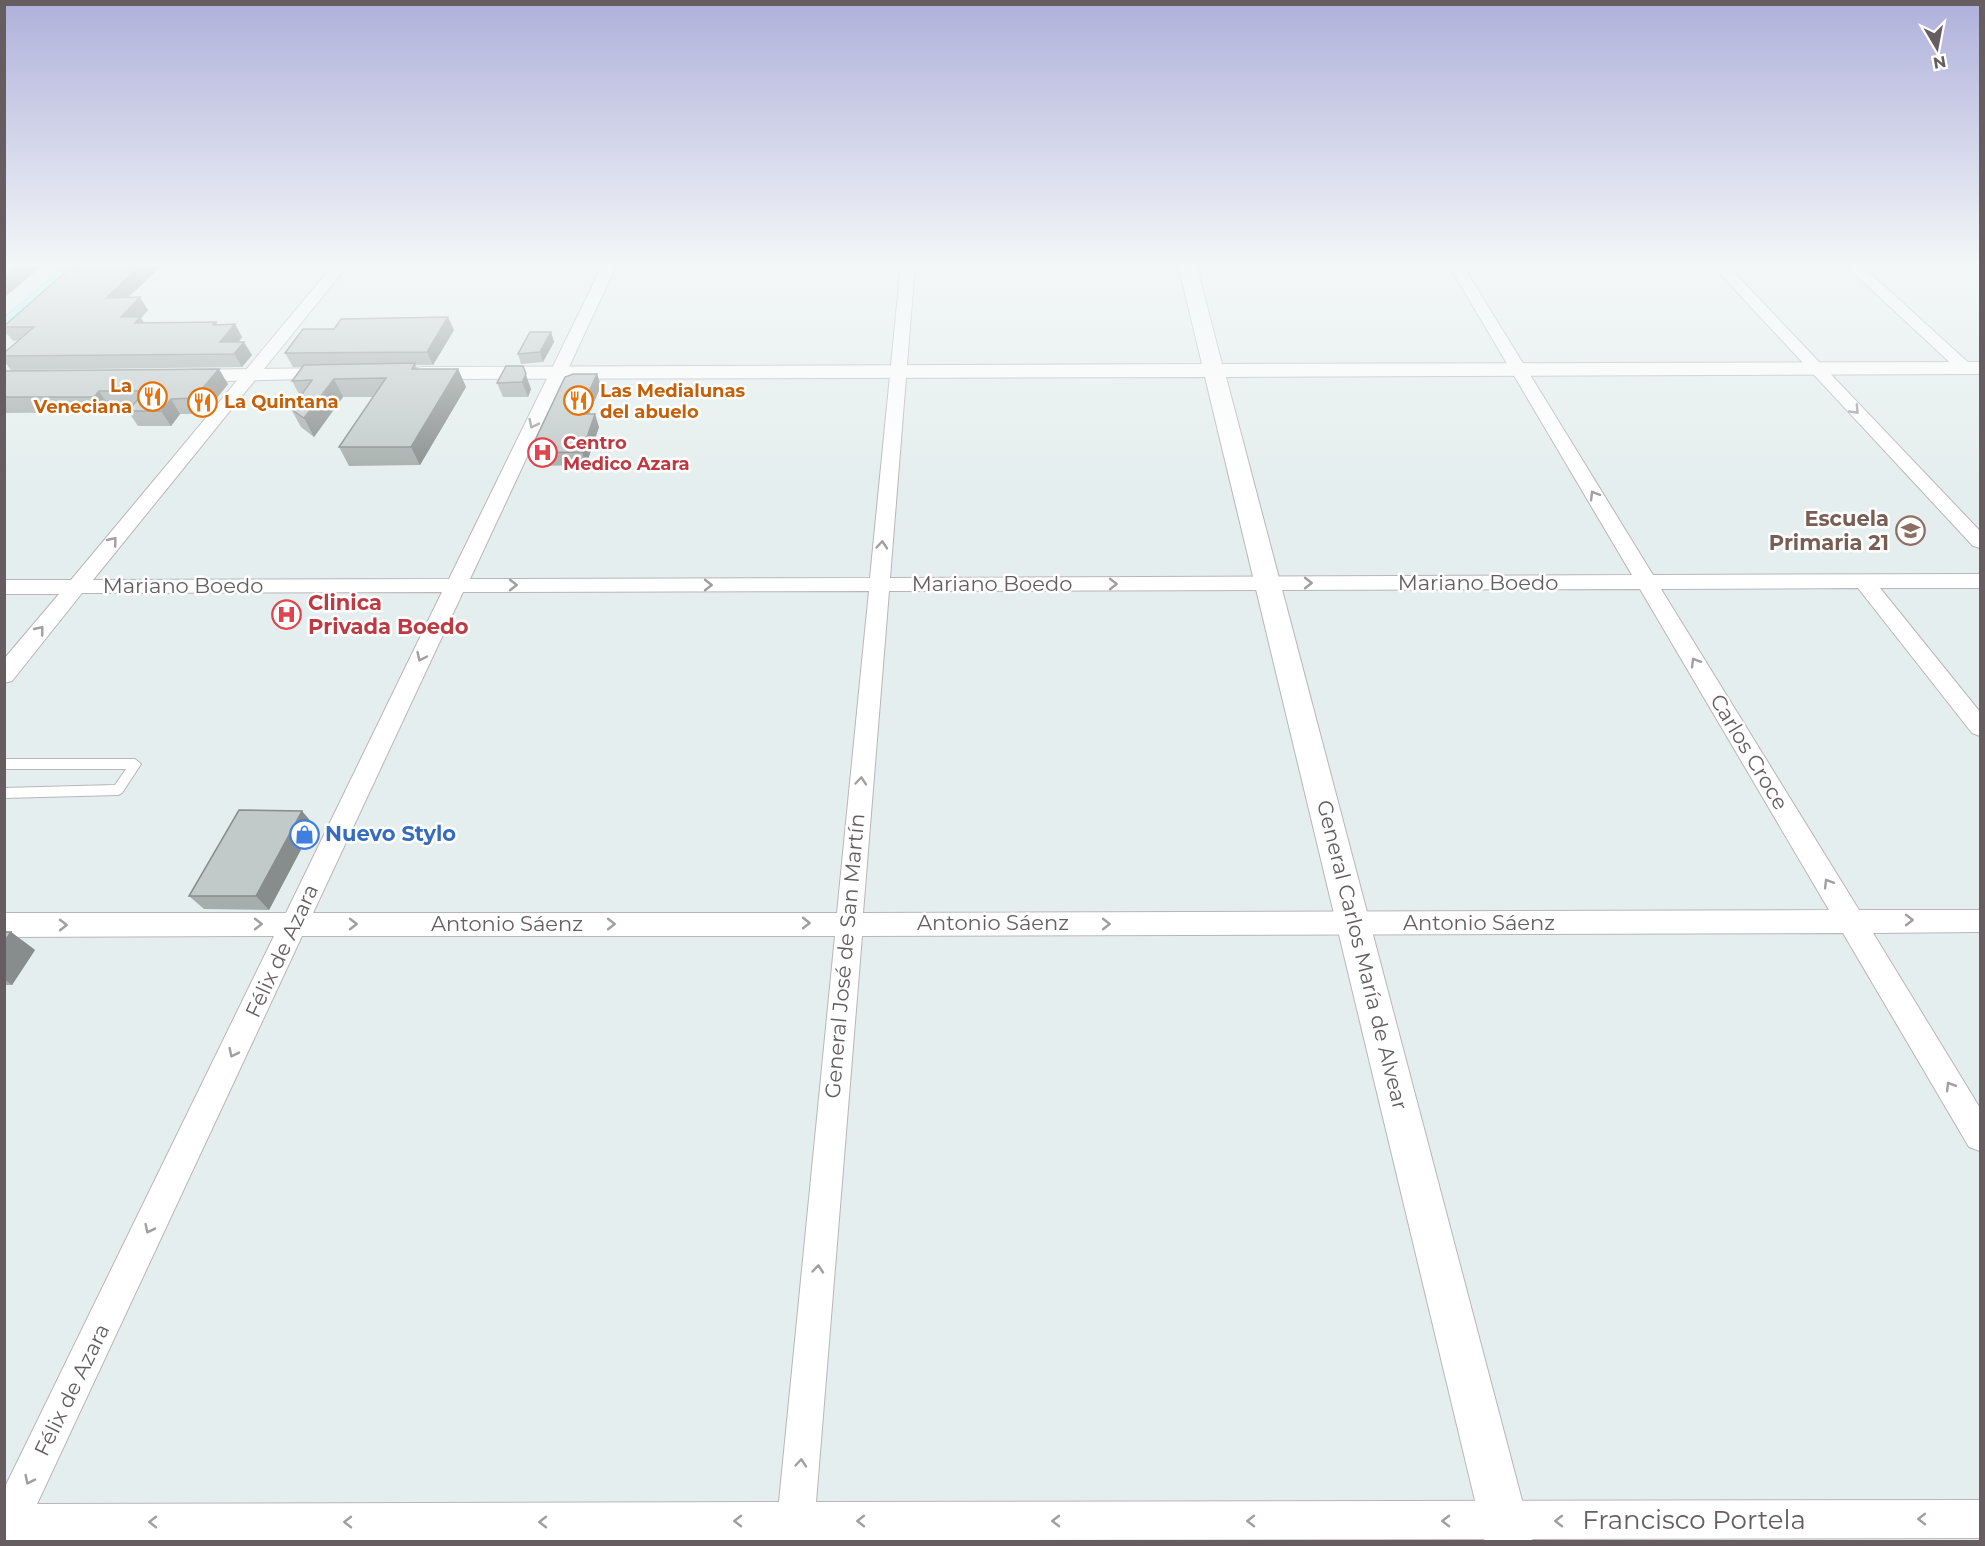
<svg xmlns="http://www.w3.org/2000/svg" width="1985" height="1546" viewBox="0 0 1985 1546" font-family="Montserrat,sans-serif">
  <rect width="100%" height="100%" fill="#e5eeee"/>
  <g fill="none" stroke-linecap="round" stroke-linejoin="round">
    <defs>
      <path id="service" d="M4,759H135L141,764L122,793L118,795L4,798V788L115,785L126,769H4Z"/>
      <path id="minor" d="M334,264H349L93,580L449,579L603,264H617L470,579L870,578L901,264H915L890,578L1632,575L1448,264H1462L1653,575L1980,574V588H1880L1980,712V736L1972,733L1858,588L1661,589L1859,910H1980V932L1873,933L1980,1108V1151L1969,1147L1843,933L862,936L816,1502L1980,1500V1538L4,1542V1489L274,936L4,937V913H286L442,592L82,593L12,681L4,683V659L59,594H4V580H71ZM1640,589L1829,910L863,913L889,591ZM869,591L837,913H313L463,592ZM302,936H835L779,1502L37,1504Z
        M1711,264H1726L1980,531V548L1973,546Z
        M1844,264H1860L1971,365L1973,368L1971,371H1959Z"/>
      <path id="tertiary" d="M1178,264H1196L1222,364L1980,362V374L1226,377L1533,1542H1485L1205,377L421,379L414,377L411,373L414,369L421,367L1202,364Z
        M337,368L344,370L347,374L344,378L184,382L177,380L174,376L177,372L184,370Z"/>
      <path id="primary" d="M68,264H90L12,334L4,335V318Z"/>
    </defs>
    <use href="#service" stroke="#bbb5b6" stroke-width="2"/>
    <use href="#minor" stroke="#bbb5b6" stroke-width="2"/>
    <use href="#tertiary" stroke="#bbb5b6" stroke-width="2"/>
    <use href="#primary" stroke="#63e9dd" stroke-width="1"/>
    <use href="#service" fill="#fff" fill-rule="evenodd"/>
    <use href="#minor" fill="#fff" fill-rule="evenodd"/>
    <use href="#tertiary" fill="#fff" fill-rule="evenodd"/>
    <use href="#primary" fill="#aef9fa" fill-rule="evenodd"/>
  </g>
  <path fill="#a6aeac" d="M81,264H156L159,268L128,297L148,310L141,318L144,323L216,322L218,325L235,324L242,337L239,342L252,355L242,367L11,370L4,361V353L19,340L13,341L4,330V326Z
    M454,330L433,365H416L417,369H458L466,387L420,465L349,466L339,447L373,397H343L314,437L301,427L291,409L300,396L292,381L302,367H293L285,353Z
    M551,332L554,342L543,362L521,364L518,354Z
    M506,366L531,389L528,397H503L497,383Z
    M4,371L228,384L204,414H180L171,426H138L128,411L132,406H109L105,412L4,413Z
    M597,374L601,386L589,414L599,427L586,465L534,466L529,453Z
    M314,825L269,910L204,909L189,896Z
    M4,932H11L35,950L12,985H4Z"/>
  <path fill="#878d8c" d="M18,264H44L4,298V276Z
    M142,264H156L159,268L114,311L106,298Z
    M140,297L148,310L141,318L149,330L121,317Z
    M448,317L454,330L433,365L427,352Z
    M235,324L242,337L228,354L220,342Z
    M551,332L554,342L543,362L540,352Z
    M244,342L252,355L242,367L234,354Z
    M523,366L531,389L528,397L522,382Z
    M219,369L228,384L204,414L194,398Z
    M458,369L466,387L420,465L411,447Z
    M597,374L601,386L583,427L579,414Z
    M334,379L343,397L314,437L304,418Z
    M99,391L109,406L105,412L94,397Z
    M171,399L180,414L171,426L161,411Z
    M595,414L599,427L586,465L582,452Z
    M302,811L314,825L269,910L256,896Z
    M11,932L35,950L12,985L4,979V942Z"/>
  <path fill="#c1cac8" stroke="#878d8c" stroke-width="1.5" d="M4,264H18L4,276Z
    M81,264H142L106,298L140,297L121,317H140L135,323L216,322L213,325L235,324L220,342H244L234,354L4,356V353L34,327H4V326L68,270L75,269Z
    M448,317L427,352L285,353L303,329H334L341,319Z
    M530,332H551L540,352L518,354Z
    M415,363L412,369H458L411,447H339L386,378L334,379L304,418L291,409L312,380L292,381L304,365Z
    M506,366H523L526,374L522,382L497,383Z
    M219,369L194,398L171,399L161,411H128L145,391H99L94,397H4V371Z
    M573,374H597L579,414H595L582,452L529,453L565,377Z
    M239,810L302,811L256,896H189Z
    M4,932H11L4,942Z"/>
  <defs><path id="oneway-chevron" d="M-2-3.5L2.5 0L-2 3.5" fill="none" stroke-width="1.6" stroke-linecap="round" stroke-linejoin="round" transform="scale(1.5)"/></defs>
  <g stroke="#a39e9f">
    <use href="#oneway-chevron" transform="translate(1855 410) rotate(47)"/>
    <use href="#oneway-chevron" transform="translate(533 424) rotate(116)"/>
    <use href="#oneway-chevron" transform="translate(1594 495) rotate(-121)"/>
    <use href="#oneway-chevron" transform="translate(113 541) rotate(-51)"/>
    <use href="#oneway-chevron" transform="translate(882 545) rotate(-85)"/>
    <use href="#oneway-chevron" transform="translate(1308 583)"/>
    <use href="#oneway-chevron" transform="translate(1113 584)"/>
    <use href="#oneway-chevron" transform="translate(513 585)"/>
    <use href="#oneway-chevron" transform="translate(708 585)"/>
    <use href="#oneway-chevron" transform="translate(40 630) rotate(-51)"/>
    <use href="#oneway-chevron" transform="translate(421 657) rotate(115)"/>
    <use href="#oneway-chevron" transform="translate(1695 662) rotate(-121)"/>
    <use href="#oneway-chevron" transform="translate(861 781) rotate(-85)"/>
    <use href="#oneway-chevron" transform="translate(1828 883) rotate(-121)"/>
    <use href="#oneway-chevron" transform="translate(1909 920)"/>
    <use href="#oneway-chevron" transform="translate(806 923)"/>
    <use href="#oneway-chevron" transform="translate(258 924)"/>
    <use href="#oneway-chevron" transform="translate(353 924)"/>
    <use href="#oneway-chevron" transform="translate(611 924)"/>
    <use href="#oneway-chevron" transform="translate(1106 924)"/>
    <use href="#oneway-chevron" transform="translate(63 925)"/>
    <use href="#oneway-chevron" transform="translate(233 1053) rotate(116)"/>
    <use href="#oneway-chevron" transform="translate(1950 1086) rotate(-121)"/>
    <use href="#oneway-chevron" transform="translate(149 1229) rotate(116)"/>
    <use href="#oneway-chevron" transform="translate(818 1269) rotate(-85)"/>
    <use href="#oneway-chevron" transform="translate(801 1463) rotate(-85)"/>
    <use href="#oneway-chevron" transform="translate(29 1480) rotate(116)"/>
    <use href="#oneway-chevron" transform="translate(1922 1519) rotate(180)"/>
    <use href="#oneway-chevron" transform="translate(738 1521) rotate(180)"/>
    <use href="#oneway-chevron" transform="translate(861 1521) rotate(-180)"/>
    <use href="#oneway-chevron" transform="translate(1056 1521) rotate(-180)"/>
    <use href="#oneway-chevron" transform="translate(1251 1521) rotate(-180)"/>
    <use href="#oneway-chevron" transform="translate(1446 1521) rotate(-180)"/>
    <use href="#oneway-chevron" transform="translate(1559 1521) rotate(180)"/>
    <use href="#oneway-chevron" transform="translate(153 1522) rotate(180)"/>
    <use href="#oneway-chevron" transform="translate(348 1522) rotate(180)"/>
    <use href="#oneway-chevron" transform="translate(543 1522) rotate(180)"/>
  </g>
  <linearGradient id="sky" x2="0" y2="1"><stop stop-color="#afb0db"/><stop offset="0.55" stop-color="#f3f7f7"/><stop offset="1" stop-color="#f3f7f7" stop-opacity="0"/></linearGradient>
  <rect width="1985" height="481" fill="url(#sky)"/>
  <defs>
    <symbol id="restaurant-ring" viewBox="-11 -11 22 22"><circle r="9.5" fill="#fff" stroke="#e8710a" stroke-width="1.5"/><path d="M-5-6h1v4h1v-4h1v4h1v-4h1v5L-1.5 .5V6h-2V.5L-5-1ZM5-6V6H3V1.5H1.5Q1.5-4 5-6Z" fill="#e8710a"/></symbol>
    <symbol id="hospital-ring" viewBox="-11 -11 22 22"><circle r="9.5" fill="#fff" stroke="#e0444e" stroke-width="1.5"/><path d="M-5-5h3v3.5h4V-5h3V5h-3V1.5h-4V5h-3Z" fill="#e0444e"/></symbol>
    <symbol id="school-ring" viewBox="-11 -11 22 22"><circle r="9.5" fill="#fff" stroke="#8d6e63" stroke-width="1.5"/><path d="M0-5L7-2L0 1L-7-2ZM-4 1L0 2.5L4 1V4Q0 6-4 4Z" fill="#8d6e63"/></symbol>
    <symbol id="shop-ring" viewBox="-11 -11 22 22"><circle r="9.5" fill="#fff" stroke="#3f7fe0" stroke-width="1.5"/><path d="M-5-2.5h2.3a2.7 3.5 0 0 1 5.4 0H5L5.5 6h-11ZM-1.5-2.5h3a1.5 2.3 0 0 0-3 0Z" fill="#3f7fe0"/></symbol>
  </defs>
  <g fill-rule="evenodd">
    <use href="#restaurant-ring" x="136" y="380" width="33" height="33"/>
    <use href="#restaurant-ring" x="562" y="384" width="33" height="33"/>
    <use href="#restaurant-ring" x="186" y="386" width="33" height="33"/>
    <use href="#hospital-ring" x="526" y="436" width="33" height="33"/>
    <use href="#school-ring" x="1894" y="514" width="33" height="33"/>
    <use href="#hospital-ring" x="270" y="598" width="33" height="33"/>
    <use href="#shop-ring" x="288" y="818" width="33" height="33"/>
  </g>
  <g text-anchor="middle" stroke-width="5" stroke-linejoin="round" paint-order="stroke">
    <g font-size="18" font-weight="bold" fill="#c56008" stroke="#fff" text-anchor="start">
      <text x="132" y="392" text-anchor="end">La<tspan x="132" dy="21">Veneciana</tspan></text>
      <text x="600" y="397">Las Medialunas<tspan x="600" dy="21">del abuelo</tspan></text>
      <text x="224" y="408">La Quintana</text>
    </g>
    <g font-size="18" font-weight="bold" fill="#be3a42" stroke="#fff" text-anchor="start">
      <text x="563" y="449">Centro<tspan x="563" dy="21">Medico Azara</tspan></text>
    </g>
    <g font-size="21" font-weight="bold" fill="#785e54" stroke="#fff" text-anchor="end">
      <text x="1889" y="526">Escuela<tspan x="1889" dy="24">Primaria 21</tspan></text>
    </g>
    <g font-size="21" fill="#655d5f" stroke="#fff">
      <text x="1478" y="590">Mariano Boedo</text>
      <text x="992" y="591">Mariano Boedo</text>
      <text x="183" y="593">Mariano Boedo</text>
      <text transform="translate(1749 752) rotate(59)" y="7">Carlos Croce</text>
      <text x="993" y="930">Antonio Sáenz</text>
      <text x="1479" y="930">Antonio Sáenz</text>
      <text x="507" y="931">Antonio Sáenz</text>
      <text transform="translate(282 951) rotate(-65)" y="7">Félix de Azara</text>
      <text transform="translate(1362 955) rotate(76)" y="7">General Carlos María de Alvear</text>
      <text transform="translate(845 956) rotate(-85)" y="7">General José de San Martín</text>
      <text transform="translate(72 1390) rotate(-64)" y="7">Félix de Azara</text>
    </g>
    <g font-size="21" font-weight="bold" fill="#be3a42" stroke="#fff" text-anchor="start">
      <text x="308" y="610">Clinica<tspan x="308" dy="24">Privada Boedo</tspan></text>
    </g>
    <g font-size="21" font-weight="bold" fill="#366cbe" stroke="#fff" text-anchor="start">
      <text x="325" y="841">Nuevo Stylo</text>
    </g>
    <g font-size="26" fill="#655d5f" stroke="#fff">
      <text x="1694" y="1529">Francisco Portela</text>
    </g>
  </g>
  <rect width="1985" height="1546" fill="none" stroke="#655d5f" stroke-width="12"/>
  <g transform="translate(1937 48) rotate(170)" stroke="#ffffff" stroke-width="4.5" paint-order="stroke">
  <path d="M0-4.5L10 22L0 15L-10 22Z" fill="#655d5f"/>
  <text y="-9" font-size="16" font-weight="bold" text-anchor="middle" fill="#655d5f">N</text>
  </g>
</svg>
